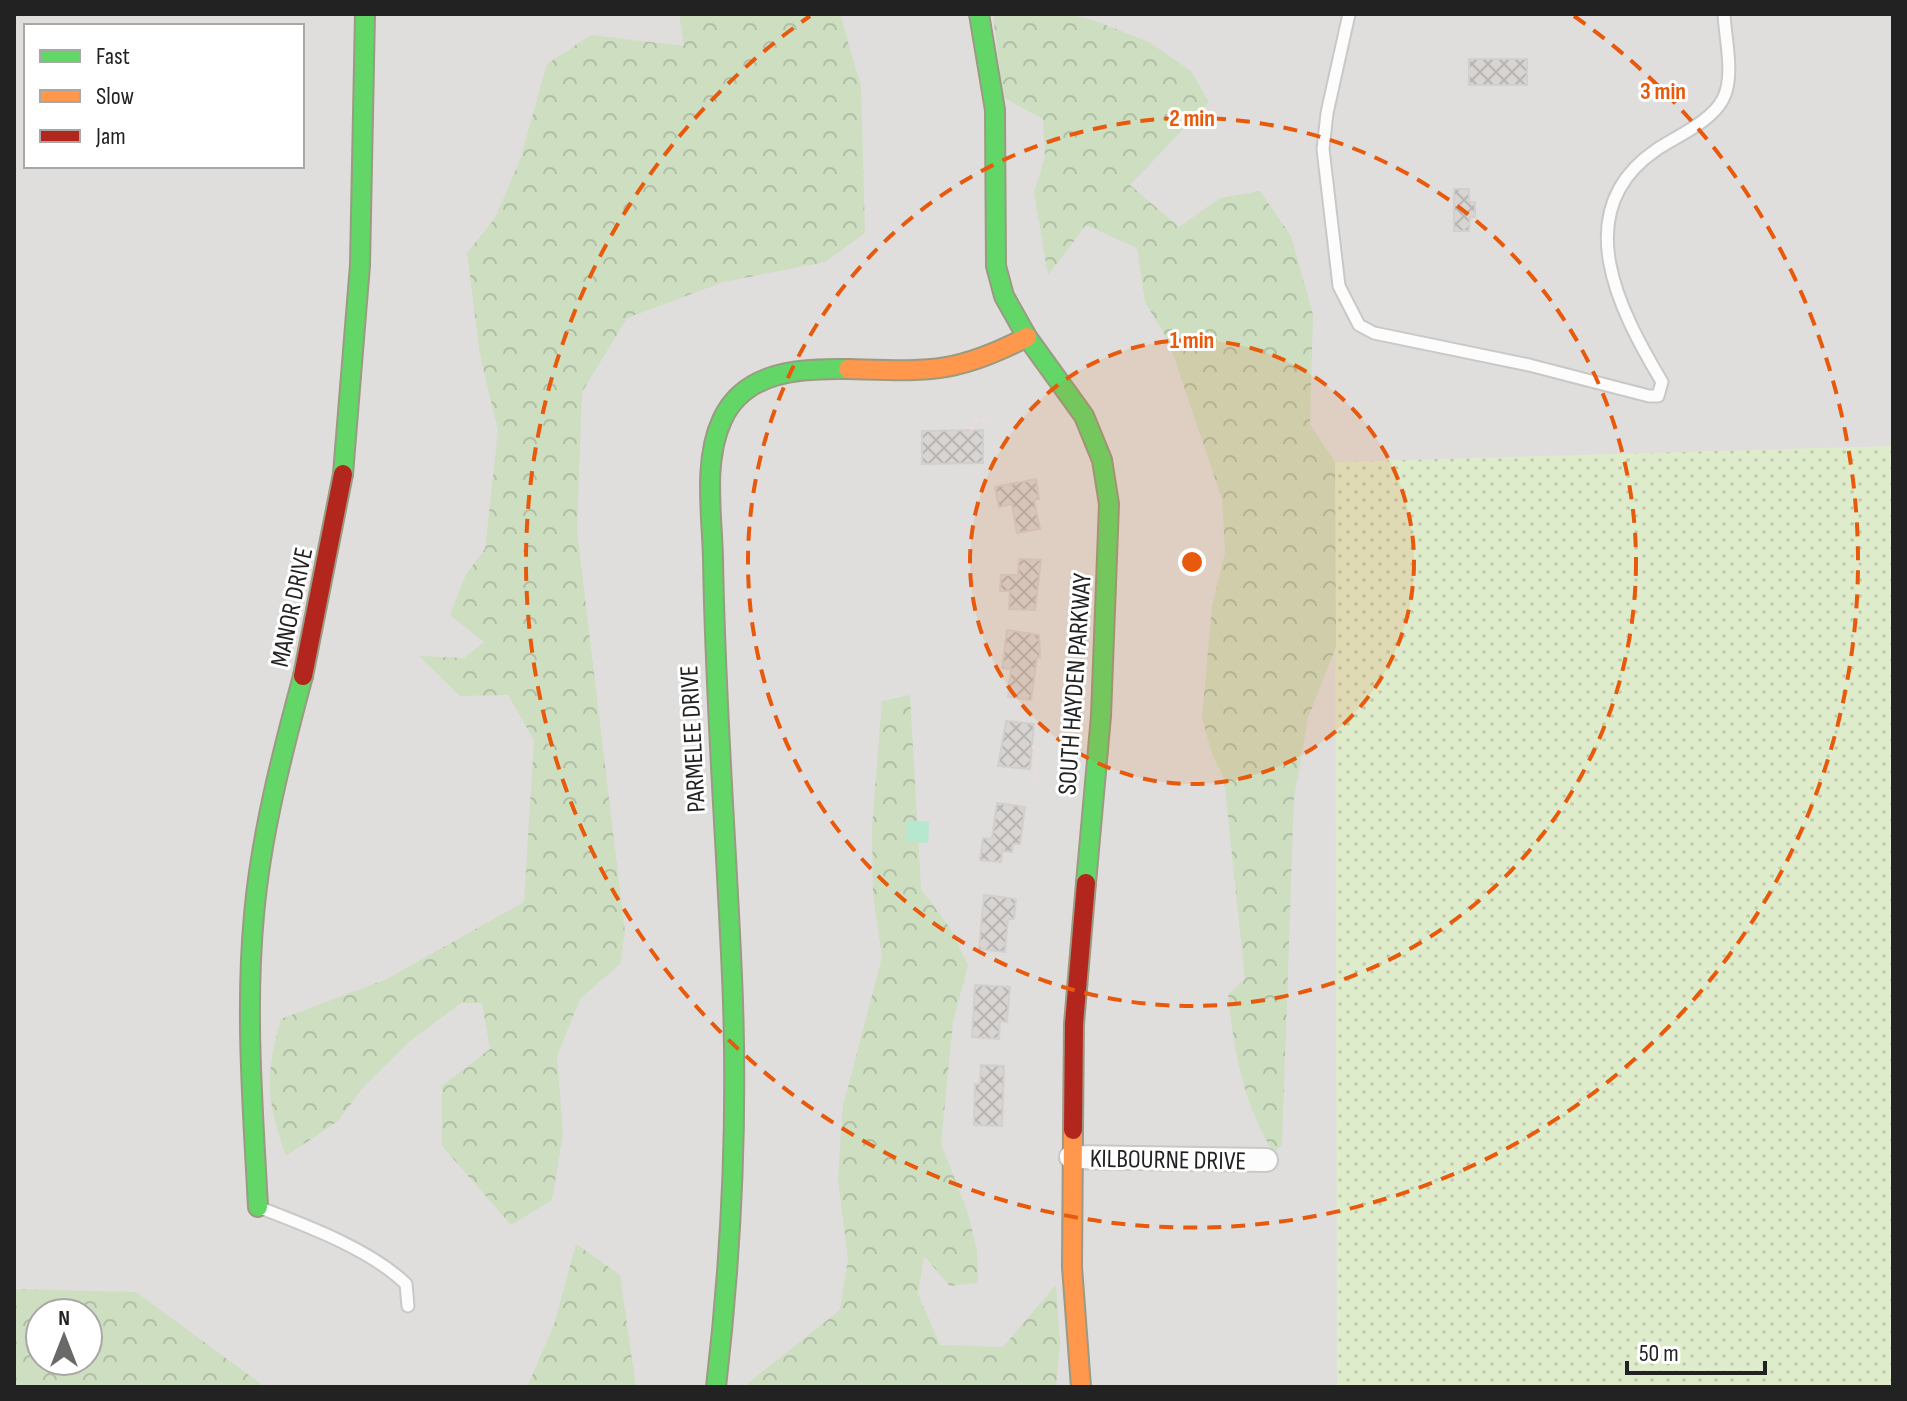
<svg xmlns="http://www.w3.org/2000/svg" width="1907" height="1401" viewBox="0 0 1907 1401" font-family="'Sofia Sans Condensed',sans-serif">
  <defs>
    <pattern id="grass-dots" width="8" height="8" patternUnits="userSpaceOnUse" patternTransform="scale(2)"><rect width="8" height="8" fill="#dfeccb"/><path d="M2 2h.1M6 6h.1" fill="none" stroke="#bfcaae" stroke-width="1.8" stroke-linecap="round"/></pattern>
    <pattern id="forest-crowns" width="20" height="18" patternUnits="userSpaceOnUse" patternTransform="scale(2)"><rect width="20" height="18" fill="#cddec1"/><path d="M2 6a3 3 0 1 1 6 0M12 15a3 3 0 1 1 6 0" fill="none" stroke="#b0bea6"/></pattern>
    <pattern id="building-cross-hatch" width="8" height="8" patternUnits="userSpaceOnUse" patternTransform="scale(2)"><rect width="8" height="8" fill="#d7d4d2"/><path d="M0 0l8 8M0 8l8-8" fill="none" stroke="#b8b6b4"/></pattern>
  </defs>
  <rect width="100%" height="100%" fill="#f0eeeb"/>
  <path fill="#dfdedc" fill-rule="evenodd" d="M14,14H1893V1387H14ZM26,26H302V166H26ZM40,1313H88V1361H40Z"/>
  <path fill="url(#grass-dots)" d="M1893,446V1387H1337L1335,462Z"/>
  <path fill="url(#forest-crowns)" fill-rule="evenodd" d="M679,14H840L861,86L865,233L825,262L723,282L627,318L582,392L577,531L625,932L620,964L580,999L557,1056L563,1133L552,1200L511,1225L442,1146V1086L490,1049L482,1003H461L410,1041L364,1086L338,1121L286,1156C266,1100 265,1076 281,1019L387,979L524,902L534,740L508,695L460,696L419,656L464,658L484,642L450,615L466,574L485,549L498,431L480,355L467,253L495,218L520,160L547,64L591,35L684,46Z
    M993,14H1067L1093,20L1149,42L1191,71L1209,102L1130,185L1179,227L1220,198L1260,191L1291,236L1313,315L1310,424L1335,462L1336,647L1308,718L1294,798L1282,1144L1274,1154C1242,1099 1235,1056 1228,994L1245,979L1224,779L1212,754L1202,718L1212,606L1225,552L1222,499L1169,342L1145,302L1137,248L1086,225L1048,275L1034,192L1045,157L1043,119L1003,97Z
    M910,695L921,889L950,928L968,965L953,1022L941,1144L968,1213L977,1251L978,1283L950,1286L924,1256L918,1294L940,1345L1003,1347L1056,1285L1060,1343L1056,1387H749L748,1383L840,1310L848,1259L838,1179L843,1106L882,957L873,894L872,828L882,701Z
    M576,1244L620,1275L636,1387H527L554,1325Z
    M14,1289L136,1292L265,1387H14ZM88,1313V1361H40V1313Z"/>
  <path fill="#b6e7cf" d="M908,820L929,822L928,843L906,841Z"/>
  <path fill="url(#building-cross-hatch)" stroke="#d3cfcc" stroke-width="2" d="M1469,59H1527V85H1469Z
    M1454,189H1469V202H1475V217H1470L1469,231H1454Z
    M983,430V463L922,464V431Z
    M1036,479L1039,499L1034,500L1040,529L1017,533L1012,504L999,507L995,487Z
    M1019,559L1041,560L1035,610L1009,609L1010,591H1000L1001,575H1018Z
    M1007,630L1039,635L1040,658L1037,657L1031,700L1008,697L1011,669L1002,668Z
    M1006,721L1034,724L1030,769L998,766Z
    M997,803L1025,807L1020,844H1013L1012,852L1002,851L1001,862L980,860L983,838L992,839Z
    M984,895L1016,899L1014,919H1008L1005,952L979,949Z
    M975,985L1010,987L1007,1022L1000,1021L999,1039L972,1037Z
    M981,1065L1004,1066L1002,1126L974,1125L975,1084H980Z"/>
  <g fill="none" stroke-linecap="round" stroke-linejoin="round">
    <defs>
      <path id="lane" d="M1349,14L1327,113L1323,149L1339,286L1359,325L1374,333L1529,365L1649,396H1658L1662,382C1619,310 1567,211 1656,150C1677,136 1711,122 1723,99C1735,76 1725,38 1724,14
        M258,1207C305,1225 370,1249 406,1284L408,1306"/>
      <path id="street" d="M1071,1157L1266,1160"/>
      <path id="fast" d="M979,14L995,110L996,266L1004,296L1027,337L1084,416L1102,460L1109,504L1101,716L1086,883
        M343,474L360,265L365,14
        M258,1207C253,1110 245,1012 254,915C261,835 282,754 303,676
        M716,1387C732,1250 738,1113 732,976C726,837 715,698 713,558C712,515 703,461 722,420C744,371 800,368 848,369"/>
      <path id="slow" d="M848,369C927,371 954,375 1027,337
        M1073,1130L1072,1267L1081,1387"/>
      <path id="jam" d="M303,676L343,474
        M1073,1130L1074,1024L1086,883"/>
    </defs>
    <use href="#lane" stroke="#c9c8c7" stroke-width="15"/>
    <use href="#street" stroke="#c9c8c7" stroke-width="26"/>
    <use href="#fast" stroke="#9b9a82" stroke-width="22"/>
    <use href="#slow" stroke="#9b9a82" stroke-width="22"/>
    <use href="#jam" stroke="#9b9a82" stroke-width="22"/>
    <path stroke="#ecdcdb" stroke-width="3" stroke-dasharray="4 4" stroke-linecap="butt" d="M971,430L976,421L991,417
      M1032,747H1038L1035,781"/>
    <use href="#lane" stroke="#fdfcfc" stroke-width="11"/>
    <use href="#street" stroke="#fdfcfc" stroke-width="22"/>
    <use href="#fast" stroke="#63d668" stroke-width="18"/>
    <use href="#slow" stroke="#ff974d" stroke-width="18"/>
    <use href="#jam" stroke="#b3261e" stroke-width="18"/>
  </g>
  <circle cx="1192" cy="562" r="222" fill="#e8590c" fill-opacity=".12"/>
  <g fill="none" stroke="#e8590c" stroke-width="4" stroke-dasharray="14 10">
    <circle cx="1192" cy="562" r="222"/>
    <circle cx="1192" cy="562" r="444"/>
    <path d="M1574 16A666 666 0 1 1 810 16"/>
  </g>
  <g text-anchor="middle" stroke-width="6" stroke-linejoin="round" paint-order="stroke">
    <g font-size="26" fill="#222" stroke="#fff">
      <text transform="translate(291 607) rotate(-78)" y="9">MANOR DRIVE</text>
      <text transform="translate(1074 684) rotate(-86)" y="9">SOUTH HAYDEN PARKWAY</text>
      <text transform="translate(692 739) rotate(-93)" y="9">PARMELEE DRIVE</text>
      <text transform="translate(1168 1159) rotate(1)" y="9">KILBOURNE DRIVE</text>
    </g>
  </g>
  <circle cx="1192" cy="562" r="12" fill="#e8590c" stroke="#fff" stroke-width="4"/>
  <g font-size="24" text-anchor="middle" font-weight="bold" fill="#e8590c" stroke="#fff" stroke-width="6" stroke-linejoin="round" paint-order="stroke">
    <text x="1663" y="99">3 min</text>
    <text x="1192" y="126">2 min</text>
    <text x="1192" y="348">1 min</text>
  </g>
  <rect width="1907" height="1401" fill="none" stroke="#222222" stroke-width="32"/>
  <rect x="24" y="24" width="280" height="144" fill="#ffffff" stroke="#a7a7a7" stroke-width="2"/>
  <rect x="40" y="50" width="40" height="12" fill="#63d668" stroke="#a7a7a7" stroke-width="2"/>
  <text x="96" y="64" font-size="24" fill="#222222">Fast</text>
  <rect x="40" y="90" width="40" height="12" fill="#ff974d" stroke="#a7a7a7" stroke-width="2"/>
  <text x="96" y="104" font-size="24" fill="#222222">Slow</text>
  <rect x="40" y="130" width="40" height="12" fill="#b3261e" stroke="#a7a7a7" stroke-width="2"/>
  <text x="96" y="144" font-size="24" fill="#222222">Jam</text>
  <g transform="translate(64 1337)"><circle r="38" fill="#ffffff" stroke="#a7a7a7" stroke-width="2"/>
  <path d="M0-6L14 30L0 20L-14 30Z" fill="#6a6968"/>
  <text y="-12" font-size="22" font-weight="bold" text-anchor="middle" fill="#222222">N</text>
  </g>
  <path d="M1627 1361v12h138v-12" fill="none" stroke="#222222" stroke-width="4"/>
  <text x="1639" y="1361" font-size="24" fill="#222222" stroke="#ffffff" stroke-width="6" paint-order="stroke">50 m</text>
</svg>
